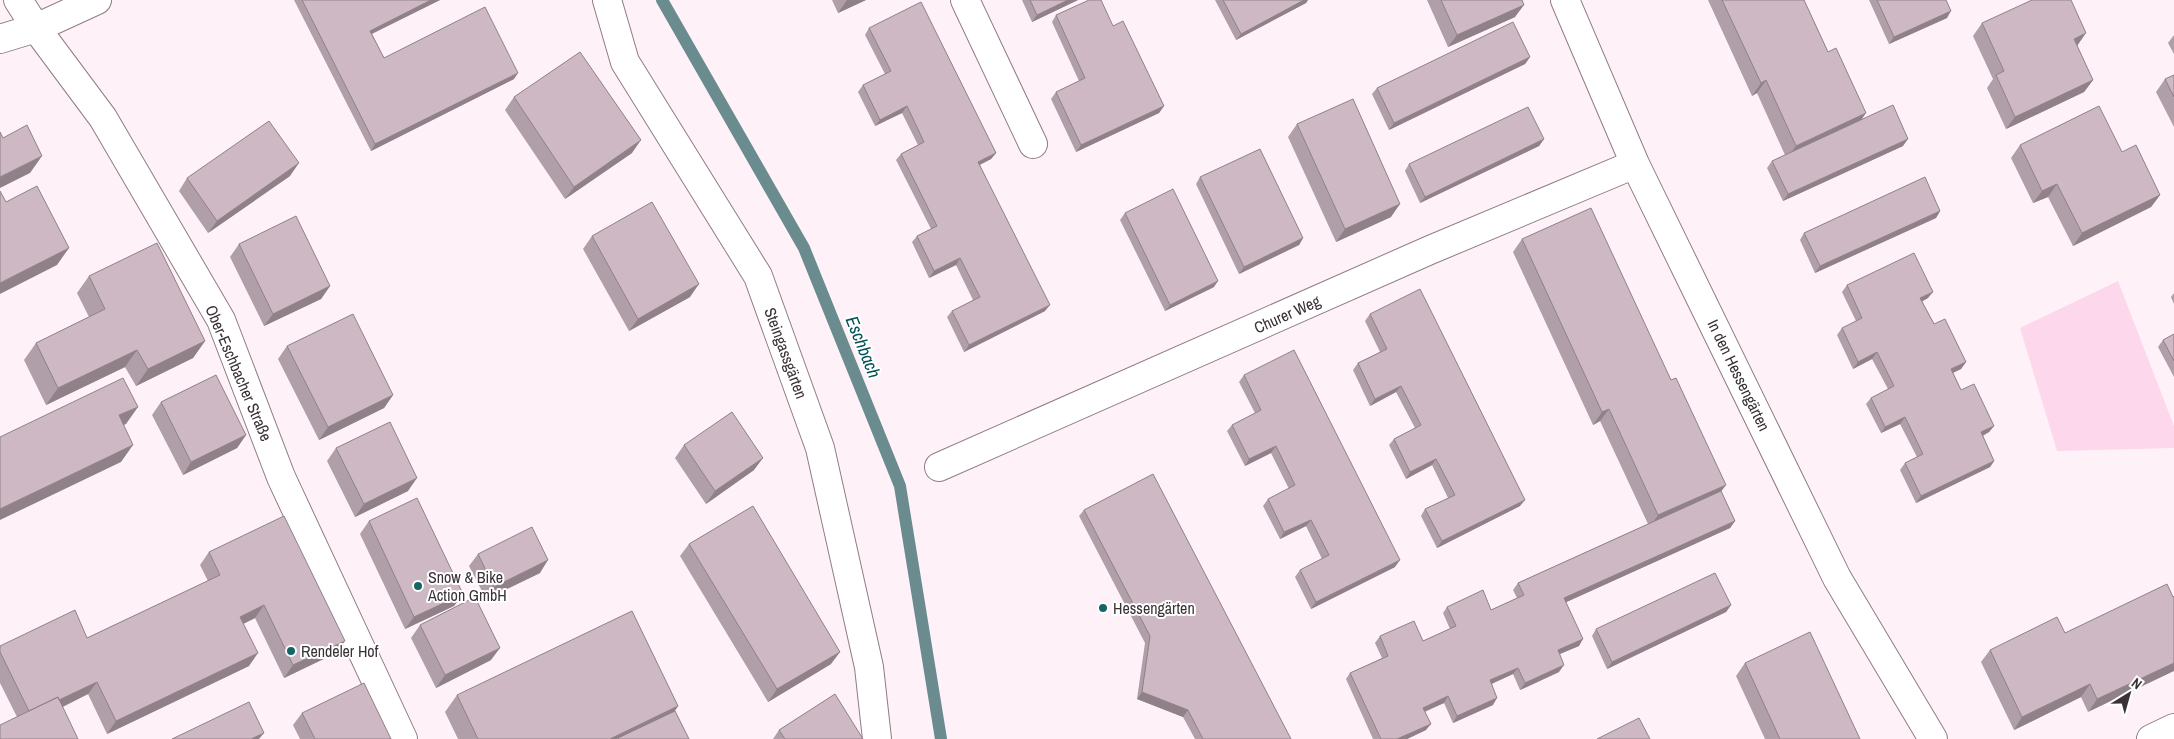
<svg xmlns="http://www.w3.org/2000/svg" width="2174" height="739" viewBox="0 0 2174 739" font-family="'Archivo Narrow',sans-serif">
  <rect width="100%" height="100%" fill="#fef2f8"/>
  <path fill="#fdd7eb" d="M2118,281L2174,426V448L2057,451L2020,328Z"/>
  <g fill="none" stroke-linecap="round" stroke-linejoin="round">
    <path stroke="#6a8c8e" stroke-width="12" d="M662,0L804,248L900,486L941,739"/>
    <defs>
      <path id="minor" d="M18,0L36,28L103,118L221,320L281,477L403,739
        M607,0L625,62L758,276L820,448L869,667L877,739
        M965,0L1033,144
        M1565,0L1635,164L1837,578L1933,739
        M0,39L36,28L97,0
        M939,467L1430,250L1635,164
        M2151,739L2174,728"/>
    </defs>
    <use href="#minor" stroke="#8f7c86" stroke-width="30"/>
    <use href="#minor" stroke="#fff" stroke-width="28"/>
  </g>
  <path fill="#b09ea8" d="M294,0H440L372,34L384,58L514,79L371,151Z
    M832,0H866L838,13Z
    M1022,0H1078L1032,22Z
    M1215,0H1308L1306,3L1236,40Z
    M1427,0H1522L1515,17L1448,47Z
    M1708,0H1804L1828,52L1862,119L1903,146L1783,201L1767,168L1772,161L1785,155L1757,93L1752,96Z
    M1869,0H1946L1947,18L1889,44Z
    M1056,15L1113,26L1164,106L1159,113L1076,152L1051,99L1056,92L1079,81L1052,22Z
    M1982,23L2077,46L2093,80L2084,92L2006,129L1987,88L1993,79L1973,36Z
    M869,28L996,153L991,159L980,165L1045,311L964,352L947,317L952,311L973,300L956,265L929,278L912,242L917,236L931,229L896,160L901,154L918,145L902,113L875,126L858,92L863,85L885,74L865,35Z
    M2174,35V54L2168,43Z
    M1530,57L1525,64L1389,130L1372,94L1377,88Z
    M2174,75V127L2156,92L2165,79Z
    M514,97L632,153L565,199L505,110Z
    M1297,124L1391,217L1336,242L1288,137Z
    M1544,139L1539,146L1420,203L1405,171L1409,164Z
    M2020,145L2122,152L2160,195L2151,207L2073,246L2048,197L2033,203L2011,158Z
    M290,176L208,233L179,191L187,178Z
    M1200,177L1303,238L1299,245L1239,274L1196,184Z
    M1940,211L1936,218L1815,273L1800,240L1804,233Z
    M1125,213L1214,287L1165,311L1120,220Z
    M592,236L690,297L629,331L583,249Z
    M1522,239L1721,491L1735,521L1730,528L1566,602L1579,646L1559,654V672L1520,690L1513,674L1491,684L1493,705L1453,723L1444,703L1425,712L1426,730L1407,739H1373L1346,679L1350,673L1382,658L1375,643L1380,636L1423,641L1450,629L1443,613L1447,607L1491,610L1517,598L1513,590L1518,583L1648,524L1600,421L1593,425L1513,252Z
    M239,244L330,286L321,299L264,326L230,257Z
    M89,276L205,341L193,358L136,386L125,367L46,405L24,360L36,343L89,317L77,293Z
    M1847,285L1928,298L1922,301L1934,324L1966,362L1961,369L1953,373L1961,390L1994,426L1989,432L1983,436L1994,461L1990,467L1916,503L1900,470L1905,463L1917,457L1900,424L1881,433L1866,404L1871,398L1888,389L1872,359L1853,369L1837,335L1842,328L1856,321L1842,292Z
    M2174,293V304L2171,297Z
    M1370,314L1520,506L1437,548L1421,516L1425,509L1448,498L1432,465L1406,479L1389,445L1394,439L1415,428L1396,392L1370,406L1353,370L1358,363L1380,352L1365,321Z
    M2174,334V377L2158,347L2163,340Z
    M287,346L393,395L384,408L319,440L278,359Z
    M1244,375L1395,567L1311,609L1295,577L1300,570L1322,559L1306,526L1280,539L1263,506L1268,499L1289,489L1271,453L1245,466L1227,431L1232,425L1255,413L1239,382Z
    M161,402L246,435L237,448L183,475L152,415Z
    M684,445L754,470L706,504L675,458Z
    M336,448L408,491L355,517L327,461Z
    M1084,510L1291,739H1195L1183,717L1137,699L1145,643L1079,516Z
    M369,521L463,594L454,606L405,629L360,534Z
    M689,544L831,664L768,702L680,556Z
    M209,552L336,653L284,678L255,618L243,624L249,666L107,734L88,694L63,707L17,717L0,683V646L87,638L208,581L200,565Z
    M478,554L540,573L486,599L469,566Z
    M2173,597L2088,712L2081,697L2014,730L1981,662L1990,650L2065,633Z
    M1731,605L1726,612L1607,669L1592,636L1596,629Z
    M420,625L491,660L436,688L411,638Z
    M1745,663L1860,739H1765L1736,676Z
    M457,695L678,706L675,711L689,739H458L445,712Z
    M302,713L391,739H300L293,725Z
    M779,730L863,739H773Z"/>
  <path fill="#908188" d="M431,0H440L365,37L370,31Z
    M847,0H866L838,13Z
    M1068,0H1078L1032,22L1037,15Z
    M1304,0H1308L1306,3L1236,40L1241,34Z
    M1524,5L1515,17L1448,47L1457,35Z
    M1951,11L1947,18L1889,44L1894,37Z
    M2086,33L2077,46L2074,39Z
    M1530,57L1525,64L1389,130L1394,123Z
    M518,73L514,79L371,151L375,144Z
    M1766,80L1757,93L1752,96L1761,83Z
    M2093,80L2084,92L2006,129L2015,117Z
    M907,106L902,113L875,126L880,120Z
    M1164,106L1159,113L1076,152L1081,145Z
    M1866,113L1857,126L1787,158L1796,146Z
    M1544,139L1539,146L1420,203L1425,197Z
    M1908,139L1903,146L1783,201L1788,194Z
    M641,140L632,153L565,199L574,187Z
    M996,153L991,159L973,168L978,162Z
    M42,156L30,173L0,188V177Z
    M299,163L290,176L208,233L217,221Z
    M2057,184L2048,197L2033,203L2042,191Z
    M2160,195L2151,207L2073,246L2082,233Z
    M1400,204L1391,217L1336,242L1345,229Z
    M1940,211L1936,218L1815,273L1820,266Z
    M1303,238L1299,245L1239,274L1244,267Z
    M69,248L57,265L0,294V283Z
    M960,258L956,265L929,278L934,271Z
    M1218,281L1214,287L1165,311L1170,305Z
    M699,284L690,297L629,331L638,319Z
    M330,286L321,299L264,326L273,314Z
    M1933,292L1928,298L1916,305L1920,298Z
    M1050,305L1045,311L964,352L969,345Z
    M205,341L193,358L136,386L148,369Z
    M137,350L125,367L46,405L58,388Z
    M1877,352L1872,359L1853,369L1858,362Z
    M1966,362L1961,369L1946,376L1951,369Z
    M1401,386L1396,392L1370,406L1375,399Z
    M393,395L384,408L319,440L328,427Z
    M138,407L126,424L107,433L119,415Z
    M1609,409L1600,421L1593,425L1602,412Z
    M1905,417L1900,424L1881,433L1885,427Z
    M1994,426L1989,432L1976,439L1981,432Z
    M246,435L237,448L183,475L191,462Z
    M133,445L121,462L0,520V509Z
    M1276,446L1271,453L1245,466L1249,459Z
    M763,458L754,470L706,504L715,491Z
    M1436,459L1432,465L1406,479L1410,472Z
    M1994,461L1990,467L1916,503L1921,496Z
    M417,478L408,491L355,517L364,504Z
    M1726,485L1717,497L1649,528L1658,515Z
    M1525,500L1520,506L1437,548L1442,541Z
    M1311,520L1306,526L1280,539L1284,532Z
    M1735,521L1730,528L1560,605L1564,598Z
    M548,560L540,573L486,599L494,587Z
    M1400,560L1395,567L1311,609L1316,602Z
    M463,594L454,606L405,629L414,617Z
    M264,605L255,618L231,630L240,617Z
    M1731,605L1726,612L1607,669L1612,662Z
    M1583,639L1579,646L1553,657L1558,650Z
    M345,641L336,653L284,678L293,665Z
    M500,648L491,660L436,688L445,675Z
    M840,652L831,664L768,702L777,689Z
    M258,653L249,666L107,734L116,721Z
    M2174,663V671L2088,712L2097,699Z
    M1564,665L1559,672L1520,690L1525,683Z
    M1518,668L1513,674L1485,687L1490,680Z
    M97,682L88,694L21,727L30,714Z
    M2090,684L2081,697L2014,730L2022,717Z
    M1142,692L1188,710L1183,717L1137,699Z
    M1448,696L1444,703L1418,714L1423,708Z
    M1497,698L1493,705L1453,723L1457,716Z
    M678,706L666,723L618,738L617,739H610Z
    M1431,724L1426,730L1407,739H1397Z
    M264,733L259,739H251Z"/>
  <path fill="#cdb8c3" stroke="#908188" d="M302,0H431L370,31L384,58L485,7L518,73L375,144Z
    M1030,0H1068L1037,15Z
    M1089,0H1101L1113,26L1123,21L1164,106L1081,145L1056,92L1085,78L1056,15Z
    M1223,0H1304L1241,34Z
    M1441,0H1522L1524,5L1457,35Z
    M1722,0H1804L1828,52L1836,48L1866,113L1796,146L1766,80L1761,83Z
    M1877,0H1946L1951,11L1894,37Z
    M2032,0H2071L2086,33L2074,39L2093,80L2015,117L1996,75L2004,71L1982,23Z
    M921,2L996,153L978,162L1050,305L969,345L952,311L980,297L960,258L934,271L917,236L937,226L901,154L924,142L907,106L880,120L863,85L891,71L869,28Z
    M1513,22L1530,57L1394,123L1377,88Z
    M580,52L641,140L574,187L514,97Z
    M2174,75V97L2165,79Z
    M1353,99L1400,204L1345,229L1297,124Z
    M1893,105L1908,139L1788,194L1772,161Z
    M2099,106L2122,152L2136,145L2160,195L2082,233L2057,184L2042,191L2020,145Z
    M1528,107L1544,139L1425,197L1409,164Z
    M269,121L299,163L217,221L187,178Z
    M27,125L42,156L0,177V132L3,138Z
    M1260,149L1303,238L1244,267L1200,177Z
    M1925,177L1940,211L1820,266L1804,233Z
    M37,186L69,248L0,283V191L6,202Z
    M1173,189L1218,281L1170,305L1125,213Z
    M652,202L699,284L638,319L592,236Z
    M1591,208L1671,380L1676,378L1726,485L1658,515L1609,409L1602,412L1522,239Z
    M296,216L330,286L273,314L239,244Z
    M157,243L205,341L148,369L137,350L58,388L36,343L105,309L89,276Z
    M1914,253L1933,292L1920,298L1934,324L1945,319L1966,362L1951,369L1961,390L1974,384L1994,426L1981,432L1994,461L1921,496L1905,463L1923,454L1905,417L1885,427L1871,398L1894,386L1877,352L1858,362L1842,328L1862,318L1847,285Z
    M1420,289L1525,500L1442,541L1425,509L1455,495L1436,459L1410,472L1394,439L1421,425L1401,386L1375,399L1358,363L1387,349L1370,314Z
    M353,314L393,395L328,427L287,346Z
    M2174,334V361L2163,340Z
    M1294,350L1400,560L1316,602L1300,570L1329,555L1311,520L1284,532L1268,499L1295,485L1276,446L1249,459L1232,425L1261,410L1244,375Z
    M216,375L246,435L191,462L161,402Z
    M123,378L138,407L119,415L133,445L0,509V437Z
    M732,412L763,458L715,491L684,445Z
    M390,422L417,478L364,504L336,448Z
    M1153,474L1291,739H1203L1188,710L1142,692L1150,636L1084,510Z
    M1721,491L1735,521L1564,598L1583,639L1558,650L1564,665L1525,683L1518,668L1490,680L1497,698L1457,716L1448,696L1423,708L1431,724L1397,739H1381L1350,673L1388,656L1380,636L1414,621L1423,641L1456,626L1447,607L1483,590L1491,610L1524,595L1518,583Z
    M417,498L463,594L414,617L369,521Z
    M753,506L840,652L777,689L689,544Z
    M284,516L345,641L293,665L264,605L240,617L258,653L116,721L97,682L59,700L58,697L29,711L0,652V646L75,610L87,638L220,575L209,552Z
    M532,527L548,560L494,587L478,554Z
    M1715,573L1731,605L1612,662L1596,629Z
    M2167,584L2173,597L2174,596V663L2097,699L2090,684L2022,717L1990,650L2057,617L2065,633Z
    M475,597L500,648L445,675L420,625Z
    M632,611L678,706L610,739H478L457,695Z
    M1810,632L1860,739H1780L1745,663Z
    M364,683L391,739H315L302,713Z
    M835,694L863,739H785L779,730Z
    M58,697L78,739H0V725Z
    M249,702L264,733L251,739H172Z
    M675,711L689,739H619L618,738Z
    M1639,718L1650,739H1597Z"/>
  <g fill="#156566" stroke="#fff" stroke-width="2">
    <circle cx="418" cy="586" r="5"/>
    <circle cx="1103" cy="608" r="5"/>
    <circle cx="291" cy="651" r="5"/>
  </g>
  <g text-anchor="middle" stroke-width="4" stroke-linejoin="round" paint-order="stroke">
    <g font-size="16" fill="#393136" stroke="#fff">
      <text transform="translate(1287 314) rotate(-24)" y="6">Churer Weg</text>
      <text transform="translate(786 353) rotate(70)" y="6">Steingassgärten</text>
      <text transform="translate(239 373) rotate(67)" y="6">Ober-Eschbacher Straße</text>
      <text transform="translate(1739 375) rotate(64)" y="6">In den Hessengärten</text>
    </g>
    <g font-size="16" fill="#393136" stroke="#fff" text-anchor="start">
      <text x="428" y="583">Snow &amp; Bike<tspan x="428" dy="18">Action GmbH</tspan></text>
      <text x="1113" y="614">Hessengärten</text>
      <text x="301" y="657">Rendeler Hof</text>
    </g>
    <g font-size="18" font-style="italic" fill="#015254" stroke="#fff">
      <text transform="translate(863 347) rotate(68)" y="6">Eschbach</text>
    </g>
  </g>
  <g transform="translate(2129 694) rotate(37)" stroke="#ffffff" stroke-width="4" paint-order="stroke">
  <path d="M0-4L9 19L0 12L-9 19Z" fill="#393136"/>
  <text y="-8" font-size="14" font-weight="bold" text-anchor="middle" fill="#393136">N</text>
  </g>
</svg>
